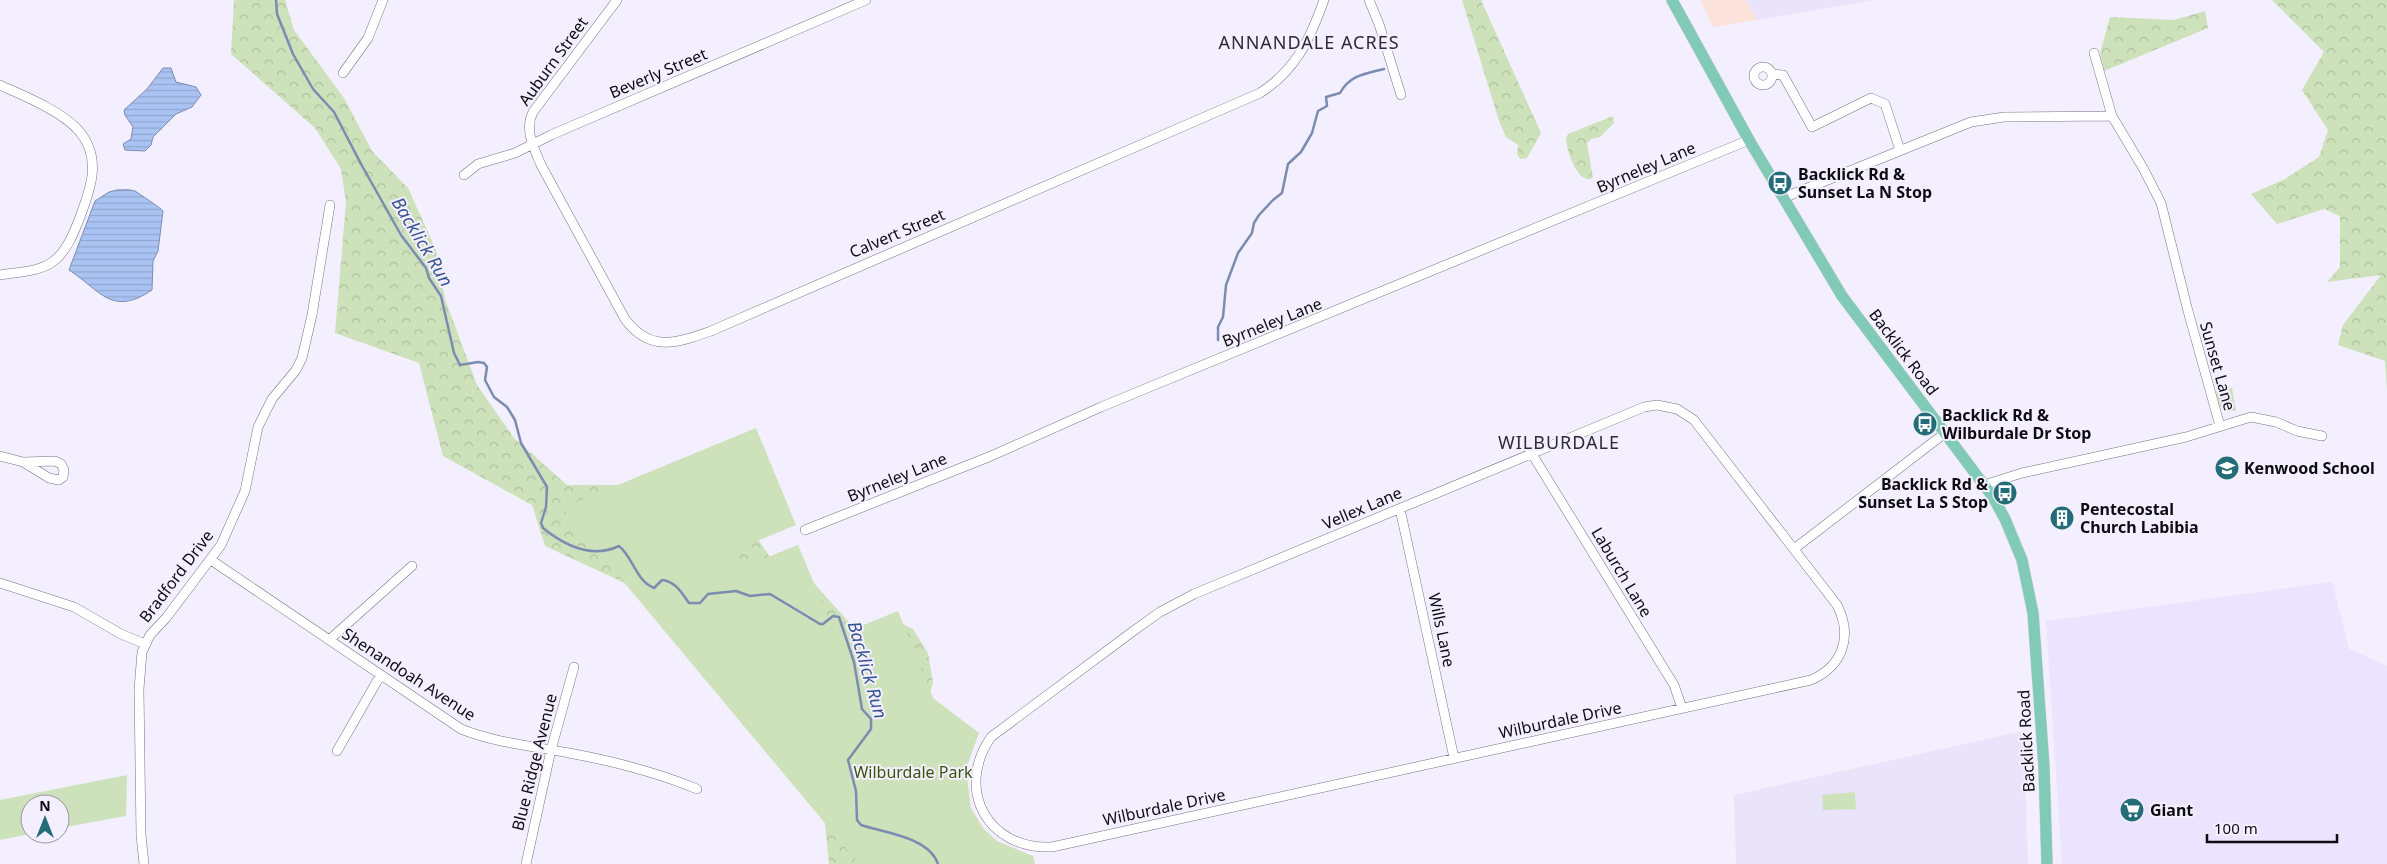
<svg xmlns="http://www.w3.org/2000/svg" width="2387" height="864" viewBox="0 0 2387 864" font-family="'Noto Sans',sans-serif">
  <defs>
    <pattern id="forest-crowns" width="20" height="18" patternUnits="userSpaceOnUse" patternTransform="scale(1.25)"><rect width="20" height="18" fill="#cde1bb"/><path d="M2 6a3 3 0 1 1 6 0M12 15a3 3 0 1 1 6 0" fill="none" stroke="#afc0a0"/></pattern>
    <pattern id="water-rules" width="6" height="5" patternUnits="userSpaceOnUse" patternTransform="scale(1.25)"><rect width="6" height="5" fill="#aac3f3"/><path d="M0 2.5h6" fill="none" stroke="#91a6cf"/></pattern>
  </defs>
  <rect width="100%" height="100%" fill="#f4effe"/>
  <path fill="#ece3fe" d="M2332,582L2349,649L2387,666V864H2062L2046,621Z"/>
  <path fill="#fbe2da" d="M1700,0H1746L1757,20L1713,27Z"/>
  <path fill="#e9e4fa" d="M1746,0H1874L1757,20Z
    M2024,731L2028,864H1736L1734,795Z"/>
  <path fill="url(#forest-crowns)" d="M234,0H285L294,30L344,98L372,151L408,188L436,250L445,299L477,385L514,438L567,485H631L755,535L776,566L811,580L856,630L889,618L913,629L928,653L933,682L925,713L953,864H829L820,775L670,604L545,546L532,505L443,456L419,363L335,333L346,202L341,169L315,128L231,54Z
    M1462,0H1481L1541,133L1527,158L1520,159L1517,154L1518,145L1506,137L1499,121Z
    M2272,0H2387V391L2385,361L2338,345L2343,325L2381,275L2327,282L2340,267V216L2324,209L2277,224L2251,194L2285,179L2319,157L2328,130L2302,90L2324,52Z
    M2205,11L2208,28L2104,71L2100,53L2110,17L2174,20Z
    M1613,116L1614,123L1600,137L1591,139L1587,143L1593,178C1578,186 1566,150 1566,138L1568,134Z
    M2232,388L2236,410L2229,412L2220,407L2216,392Z"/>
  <path fill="#cde1bb" d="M756,428L796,525L733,551L740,568L798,545L836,636L898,611L933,698L979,733L966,769L971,808L983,828L997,841L1033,856L1035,864H859L562,508Z
    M127,775L126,816L60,828V804H30V834L0,840V800Z
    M1855,792L1856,809L1823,810L1822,795Z"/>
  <path fill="url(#water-rules)" stroke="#7b8cb0" d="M163,68H171L176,82L196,87L201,95L192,107L176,114L153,137L151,145L145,151L125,150L123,144L131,139L133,127L125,115L124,110L147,89Z
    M117,190C122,190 130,189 135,191C138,193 161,208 163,211L158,251L153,261L152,290C112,317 101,291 69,270L95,201L109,192Z"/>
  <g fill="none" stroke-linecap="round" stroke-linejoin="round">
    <path stroke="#7b8cb0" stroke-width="2.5" d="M276,0L277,14L293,54L313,89L334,112L361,164L401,235L426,268L429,278L441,296L454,353L460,365L478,362L484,363L487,367L485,380L494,397L507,407L515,420L521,443L547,487L546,507L541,523L543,528C564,545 592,559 619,546C633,557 636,581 654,588L662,580C675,581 682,593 689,603H700L708,594L736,591L750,596L770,594L820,624H823L833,616L839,617L854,662L862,709L871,719V729L848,760L856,791L857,820L861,825C885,833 929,837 938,864
      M1218,340V327L1223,317L1226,285L1238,253L1252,233L1254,223L1259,215L1273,200L1282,193L1288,164L1301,152L1312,133L1318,111L1327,106L1326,97L1340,93C1350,75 1364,74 1384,69"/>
    <defs>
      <path id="minor" d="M617,0L533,112C524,130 534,148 541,165L625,319C650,353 677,343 711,331L1260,93C1296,70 1310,39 1324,0
        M1369,0L1379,24L1401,95
        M2094,53L2112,116
        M1754 76a9 9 0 1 1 18 0a9 9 0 1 1-18 0Z
        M343,73L368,38L383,0
        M1773,74L1783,75L1812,127L1871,98L1885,104L1900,150
        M0,85C24,96 62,111 79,131C102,158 91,188 80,217C74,232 68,249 55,260C41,272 18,272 0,275
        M464,175L478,164L515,153L551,135L866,0
        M1783,198L1971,122L2004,117L2112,116L2143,168L2161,203L2188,311L2220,426
        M1657,405L1677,409L1694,420L1837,605C1853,636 1843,666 1811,680L1052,847C987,850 955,789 991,737L1132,632L1160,612L1194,594L1644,407Z
        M1532,454L1674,685L1682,708
        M0,456L23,462L55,461L61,464L64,470L63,477L59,480L49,478L23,462
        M1984,485L2022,473L2186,437L2251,417L2276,422L2297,431L2322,436
        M1400,509L1454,758
        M805,530L991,456L1101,407L1749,140
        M1794,549L1945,433
        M211,560L461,729C496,743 532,746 569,753C612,761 656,772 697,789
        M0,583L74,607L121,634L145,644
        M329,640L412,566
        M337,751L380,676
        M144,864L141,835L139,689L142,652L150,635L166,618L221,545L245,491L258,427L272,399L296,370L302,358L312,315L330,205
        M526,864L551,750L574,667"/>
      <path id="major" d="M1672,0L1749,140L1842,296L1993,497L2005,519L2022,560L2033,613L2044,767L2047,864"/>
    </defs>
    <use href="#minor" stroke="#777283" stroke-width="10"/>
    <use href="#major" stroke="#d4d3d4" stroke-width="12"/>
    <use href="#minor" stroke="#fff" stroke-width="9"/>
    <use href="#major" stroke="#80cab7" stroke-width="11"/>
  </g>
  <defs>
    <symbol id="bus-disc" viewBox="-11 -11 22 22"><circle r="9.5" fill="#236c78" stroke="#f4effe"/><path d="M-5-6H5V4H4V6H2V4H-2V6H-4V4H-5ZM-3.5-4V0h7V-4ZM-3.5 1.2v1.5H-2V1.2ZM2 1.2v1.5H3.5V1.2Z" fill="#fff"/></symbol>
    <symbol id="school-disc" viewBox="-11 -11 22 22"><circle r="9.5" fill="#236c78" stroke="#f4effe"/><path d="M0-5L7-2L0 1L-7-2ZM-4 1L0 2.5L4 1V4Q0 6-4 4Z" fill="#fff"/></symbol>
    <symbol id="building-disc" viewBox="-11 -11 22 22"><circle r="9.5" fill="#236c78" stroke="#f4effe"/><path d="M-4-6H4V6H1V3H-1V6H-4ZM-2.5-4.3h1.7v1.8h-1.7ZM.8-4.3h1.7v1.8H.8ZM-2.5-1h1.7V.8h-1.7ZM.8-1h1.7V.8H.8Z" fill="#fff"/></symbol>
    <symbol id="supermarket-disc" viewBox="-11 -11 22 22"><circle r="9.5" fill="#236c78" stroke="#f4effe"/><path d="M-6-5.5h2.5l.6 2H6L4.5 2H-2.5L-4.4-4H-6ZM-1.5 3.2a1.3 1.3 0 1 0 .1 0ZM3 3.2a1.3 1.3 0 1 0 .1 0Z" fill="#fff"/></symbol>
  </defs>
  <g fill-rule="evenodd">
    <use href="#bus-disc" x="1766" y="169" width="28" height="28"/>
    <use href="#bus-disc" x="1911" y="410" width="28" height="28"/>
    <use href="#school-disc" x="2213" y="454" width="28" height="28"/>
    <use href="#bus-disc" x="1991" y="479" width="28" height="28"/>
    <use href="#building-disc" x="2048" y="504" width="28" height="28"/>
    <use href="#supermarket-disc" x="2118" y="796" width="28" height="28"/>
  </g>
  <g text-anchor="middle" stroke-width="4" stroke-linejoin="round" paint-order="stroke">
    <g font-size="16" fill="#0e0c12" stroke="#f4effe">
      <text transform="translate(553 61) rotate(-54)" y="6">Auburn Street</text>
      <text transform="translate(658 73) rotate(-23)" y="6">Beverly Street</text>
      <text transform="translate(1646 167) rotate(-23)" y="6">Byrneley Lane</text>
      <text transform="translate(897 233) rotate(-23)" y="6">Calvert Street</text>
      <text transform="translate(1272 322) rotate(-22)" y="6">Byrneley Lane</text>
      <text transform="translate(1904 352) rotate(53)" y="6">Backlick Road</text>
      <text transform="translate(2218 366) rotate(74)" y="6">Sunset Lane</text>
      <text transform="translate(897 477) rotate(-22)" y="6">Byrneley Lane</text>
      <text transform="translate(1362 508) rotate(-23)" y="6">Vellex Lane</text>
      <text transform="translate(1622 572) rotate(59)" y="6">Laburch Lane</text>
      <text transform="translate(176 576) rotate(-53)" y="6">Bradford Drive</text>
      <text transform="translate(1442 630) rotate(78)" y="6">Wills Lane</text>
      <text transform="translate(409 674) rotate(33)" y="6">Shenandoah Avenue</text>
      <text transform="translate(1560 720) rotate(-12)" y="6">Wilburdale Drive</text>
      <text transform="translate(2026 741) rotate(-93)" y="6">Backlick Road</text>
      <text transform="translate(534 762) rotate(-76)" y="6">Blue Ridge Avenue</text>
      <text transform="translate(1164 807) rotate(-12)" y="6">Wilburdale Drive</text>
    </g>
    <g font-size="16" font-weight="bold" fill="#0e0c12" stroke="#f4effe" text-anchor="start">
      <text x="1798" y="180">Backlick Rd &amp;<tspan x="1798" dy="18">Sunset La N Stop</tspan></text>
      <text x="1942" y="421">Backlick Rd &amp;<tspan x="1942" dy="18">Wilburdale Dr Stop</tspan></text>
      <text x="2244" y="474">Kenwood School</text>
      <text x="1988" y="490" text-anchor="end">Backlick Rd &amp;<tspan x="1988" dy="18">Sunset La S Stop</tspan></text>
      <text x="2080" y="515">Pentecostal<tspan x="2080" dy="18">Church Labibia</tspan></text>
      <text x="2150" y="816">Giant</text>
    </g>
    <g font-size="16" fill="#36540a" stroke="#f4effe">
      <text x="913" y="778">Wilburdale Park</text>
    </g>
    <g font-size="18" letter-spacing="1" fill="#2e2837" stroke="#f4effe">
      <text x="1309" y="49">ANNANDALE ACRES</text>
      <text x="1559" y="449">WILBURDALE</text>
    </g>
    <g font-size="18" font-style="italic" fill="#385590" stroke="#f4effe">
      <text transform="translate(422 242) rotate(59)" y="6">Backlick Run</text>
      <text transform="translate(867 670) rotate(74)" y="6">Backlick Run</text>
    </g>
  </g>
  <g transform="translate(45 819)"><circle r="24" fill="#f4effe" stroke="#9894a0"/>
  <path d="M0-4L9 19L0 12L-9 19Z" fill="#236c78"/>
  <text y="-8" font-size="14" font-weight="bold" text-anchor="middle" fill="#0e0c12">N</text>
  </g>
  <path d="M2207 834v8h130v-8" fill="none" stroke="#0e0c12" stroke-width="2.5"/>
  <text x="2214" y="834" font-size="15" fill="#0e0c12" stroke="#f4effe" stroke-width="4" paint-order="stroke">100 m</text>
</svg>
